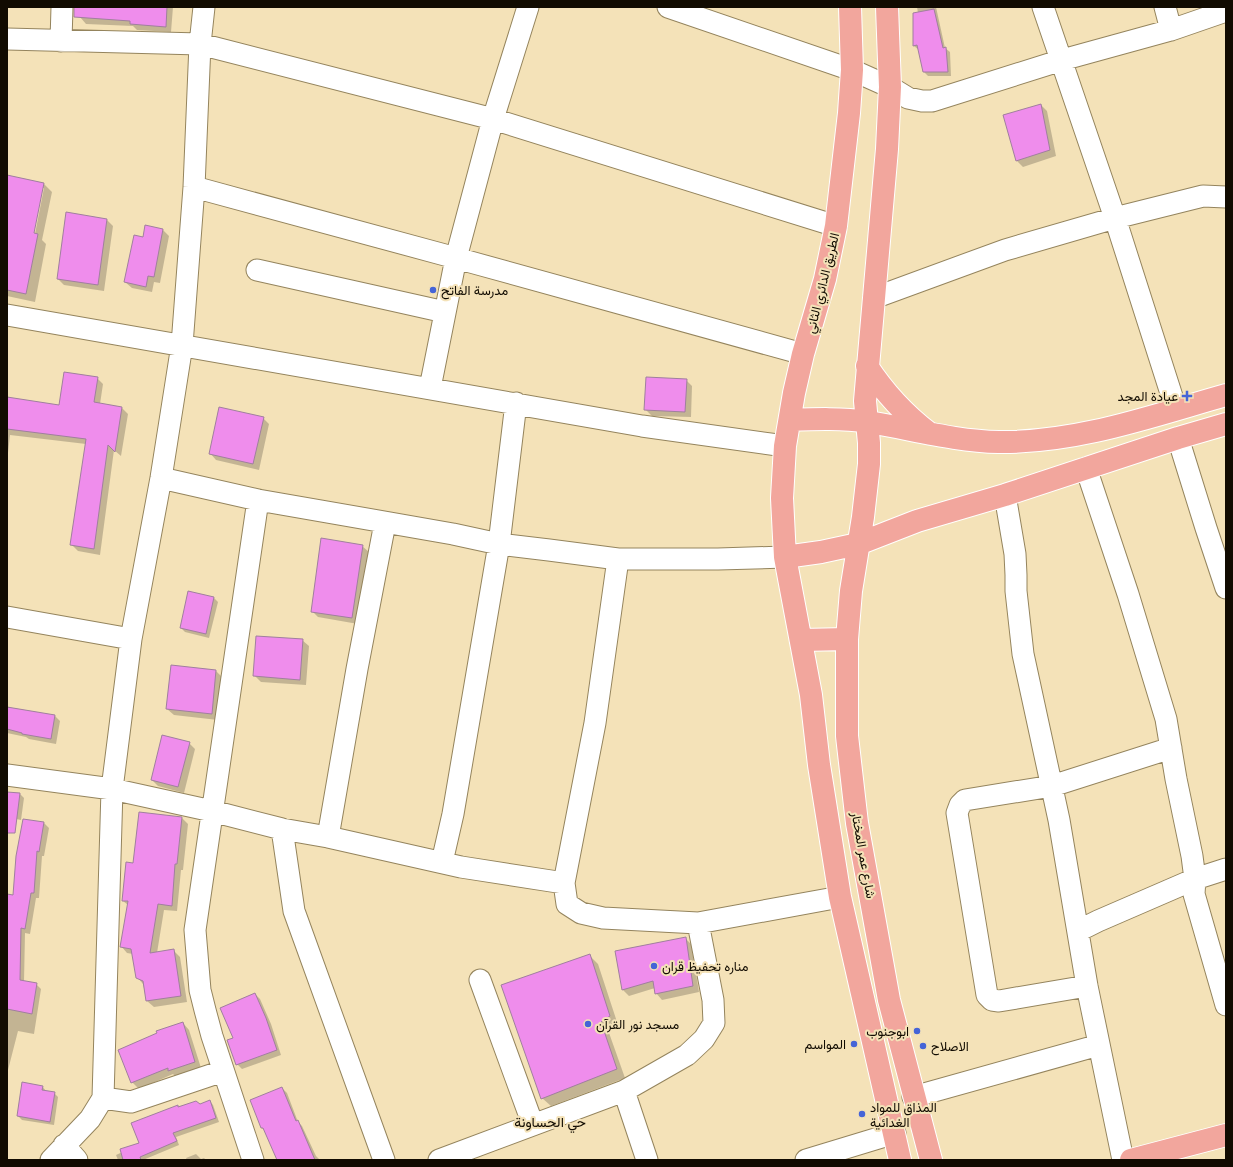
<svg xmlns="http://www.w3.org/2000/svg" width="1233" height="1167" viewBox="0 0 1233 1167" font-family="'Golos Text',Vazirmatn,sans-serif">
  <rect width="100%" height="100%" fill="#f4e2b8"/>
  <path fill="#0003" fill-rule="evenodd" d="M80,7H173L171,32L137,30L133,26L86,24L80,17Z
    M917,7H936L945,48L950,52L951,76H928L924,72L919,50L914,46V14L918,13Z
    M1041,105L1047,111L1056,156L1023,167L1017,161L1004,115Z
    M7,176L43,183L52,192L42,240L46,244L35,302L7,296ZM42,188H44L34,239L32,238Z
    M107,220L113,226L104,291L64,285L58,279Z
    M163,230L169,236L160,283L154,282L152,292L132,288L125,282L144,238Z
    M97,378L103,384L100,404L122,408L128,414L121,456L114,450L100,555L78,551L72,545L86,444L10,435L7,462V398L59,407Z
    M686,380L692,386L691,417L652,416L645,409Z
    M263,418L269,424L259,470L216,460L210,453Z
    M362,546L369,552L358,624L318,617L312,611Z
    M214,598L218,602L209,638L185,632L181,628Z
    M302,640L309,646L306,685L261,682L255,676Z
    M216,671L222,677L218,720L174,715L167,709Z
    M7,707L55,716L60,721L56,744L29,739L26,737L7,733Z
    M189,743L195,749L184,793L158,786L152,780Z
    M7,793L20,794L24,798L21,820L7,817Z
    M182,818L188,824L183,870H181L177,911L164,910L157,953L173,950L180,957L187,1002L154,1007L147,1001L143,984L137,977L133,954L127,953L121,946L128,905L123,901L134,864Z
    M24,820L44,823L49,828L44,856H42L39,898H36L30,934L25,933L24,982L36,984L41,989L34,1034L18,1031L7,1074V899L14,896Z
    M685,938L691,944L699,992L662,1000L656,993L655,988L629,996L623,990L616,952Z
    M589,955L598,964L618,1025L608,1030L625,1078L551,1106L542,1098Z
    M255,994L260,999L271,1024L281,1055L242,1069L237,1064L235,1038Z
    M183,1023L189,1030L201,1068L175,1076L173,1074L139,1089L132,1082Z
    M42,1086L46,1091L54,1093L58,1097L54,1125L22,1120L18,1116Z
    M282,1088L287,1093L298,1122L302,1126L316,1156L320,1160H278L265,1131L262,1128Z
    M210,1101L213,1105L219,1122L176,1137L179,1145L143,1160H118L116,1155L140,1144L177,1106L179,1108L200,1105Z
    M196,1154L201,1159L204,1158L206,1160H187L186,1158Z"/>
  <path fill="#ef8dec" stroke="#a07f9e" d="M74,7H167L166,27L130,24V21L74,17Z
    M934,9L943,48L946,47L948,72H923L917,45L913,46V13Z
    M1041,104L1050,150L1016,161L1003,115Z
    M7,175L44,183L34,233L38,234L26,294L7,290Z
    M66,212L107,219L98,285L57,279Z
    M145,225L163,229L154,277L148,276L146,287L124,282L134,235L143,237Z
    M64,372L98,377L94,402L122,407L115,452L108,445L94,549L70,545L86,439L7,429V397L59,405Z
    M646,377L687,379L685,412L644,410Z
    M219,407L264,417L253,464L209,454Z
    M321,538L363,545L352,618L311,612Z
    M188,591L214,597L206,634L180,628Z
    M256,636L303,639L300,680L253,676Z
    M171,665L216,670L212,714L166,709Z
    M7,707L55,715L51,739L22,734V733L7,729Z
    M162,735L190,742L178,787L151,780Z
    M7,792L20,793L15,833H7Z
    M139,812L182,817L177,864H175L172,906L158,904L150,953L174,949L181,996L146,1001L143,981L136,978L131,949L120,947L128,901H122L126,862L133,863Z
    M23,819L44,822L39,852L37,851L34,893H31L25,929L21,928L20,980L37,983L32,1014L7,1009V894L13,895L16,856Z
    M686,937L693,986L655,994L653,981L622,990L615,951Z
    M590,954L610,1016L601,1022L617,1069L541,1099L501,985Z
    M255,993L266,1018L277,1050L236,1065L227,1040L233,1038L220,1008Z
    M183,1022L195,1062L168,1071V1068L131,1083L118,1050L157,1033L156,1031Z
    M22,1082L43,1086L42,1090L55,1092L50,1122L17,1116Z
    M282,1087L296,1121L298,1120L315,1160H277L263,1128H261L250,1100Z
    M210,1100L216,1118L173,1133L177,1141L140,1157L141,1160H123L120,1149L139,1143L131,1123L178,1105V1107L196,1101L200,1104Z"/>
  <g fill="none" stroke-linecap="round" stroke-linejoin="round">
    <defs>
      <path id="minor" d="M668,7L852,70L890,87L908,98L922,101H932L1062,60L1171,30L1226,11
        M1043,7L1115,218L1176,409
        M1165,7L1171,30
        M7,39L200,44L493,119L836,226
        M61,41L62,7
        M194,187L456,258L803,354
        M257,270L445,312
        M874,298L1005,250L1115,218L1203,196L1226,197
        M7,315L642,426L785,446
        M430,388L456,258L493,119L528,7
        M1178,438L1206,528L1226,588
        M1086,468L1128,594L1166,719L1176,779L1192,856L1195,879L1194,894L1226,1005
        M161,478L258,500L453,534L499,544L549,550L618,559H718L785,557
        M1005,495L1015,554L1016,575V591L1023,654L1059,820L1087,986L1123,1160
        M7,617L131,639
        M7,775L112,789L212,811L282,829L328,837L461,867L564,883L567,904L581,913L603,918L698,923L840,897
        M282,829L294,911L384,1160
        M328,837L357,669L385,523
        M442,862L453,814L499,544L516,403
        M564,883L595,723L618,559
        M1078,931L1098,921L1195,879L1226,869
        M480,980L533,1125
        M1087,986L999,1001L992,1000L987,995L957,813L960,805L965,800L1052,786L1171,748
        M624,1091L647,1160
        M913,1097L1099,1045
        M103,1098L131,1102L223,1071
        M64,1145L77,1160
        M51,1160L90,1119L103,1098L112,789L131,639L161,478L182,345L194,187L200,44L204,7
        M253,1160L212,1036L205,1010L200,990L195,930L258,500
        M439,1160L624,1091L687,1055L704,1039L714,1023L713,1000L698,923
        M806,1160L895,1133"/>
      <path id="major" d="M850,7L852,70L849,113L836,226L825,279L803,354L794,393L785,446L782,498L785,557L811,695L819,765L840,897L900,1160
        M887,7L890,87L887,149L865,401L869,443V464L863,517L851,591L847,639V736L857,823L889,1000L931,1160
        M867,366C884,392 904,414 929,433
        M790,420C816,419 842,418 868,422C912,429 955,441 999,442C1077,443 1152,416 1226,395
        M785,557L821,552L858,544L917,521L1005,495L1178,438L1226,424
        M802,640L847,639
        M1131,1160L1226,1135"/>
    </defs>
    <use href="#minor" stroke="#94845d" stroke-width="23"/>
    <use href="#major" stroke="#fff" stroke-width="24"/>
    <use href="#minor" stroke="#fff" stroke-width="21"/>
    <use href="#major" stroke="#f2a69d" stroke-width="22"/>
  </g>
  <g fill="#4564d7" stroke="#f4e2b8" stroke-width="1.5">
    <circle cx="433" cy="290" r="4"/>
    <path d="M1185 390h4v4h4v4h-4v4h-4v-4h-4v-4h4z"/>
    <circle cx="654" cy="966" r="4"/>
    <circle cx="588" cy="1024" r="4"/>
    <circle cx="917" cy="1031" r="4"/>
    <circle cx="854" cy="1044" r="4"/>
    <circle cx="923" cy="1046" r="4"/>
    <circle cx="862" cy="1114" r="4"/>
  </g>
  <g text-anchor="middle" stroke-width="4" stroke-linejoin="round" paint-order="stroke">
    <g font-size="13" fill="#110b01" stroke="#f4e2b8">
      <text transform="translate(822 283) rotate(-76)" y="5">الطريق الدائري الثاني</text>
      <text transform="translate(864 855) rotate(80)" y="5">شارع عمر المختار</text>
    </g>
    <g font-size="13" fill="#110b01" stroke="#f4e2b8" text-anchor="start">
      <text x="441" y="295">مدرسة الفاتح</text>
      <text x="1178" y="401" text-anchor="end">عيادة المجد</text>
      <text x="662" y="971">مناره تحفيظ قران</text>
      <text x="596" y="1029">مسجد نور القرآن</text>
      <text x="909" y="1036" text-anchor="end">ابوجنوب</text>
      <text x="846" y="1049" text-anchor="end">المواسم</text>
      <text x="931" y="1051">الاصلاح</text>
      <text x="870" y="1112">المذاق للمواد<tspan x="870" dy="15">الغدائية</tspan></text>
    </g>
    <g font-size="14" fill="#110b01" stroke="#f4e2b8">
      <text x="550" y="1127">حي الحساونة</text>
    </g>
  </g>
  <rect width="1233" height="1167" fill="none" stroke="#110b01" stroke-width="16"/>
</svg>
